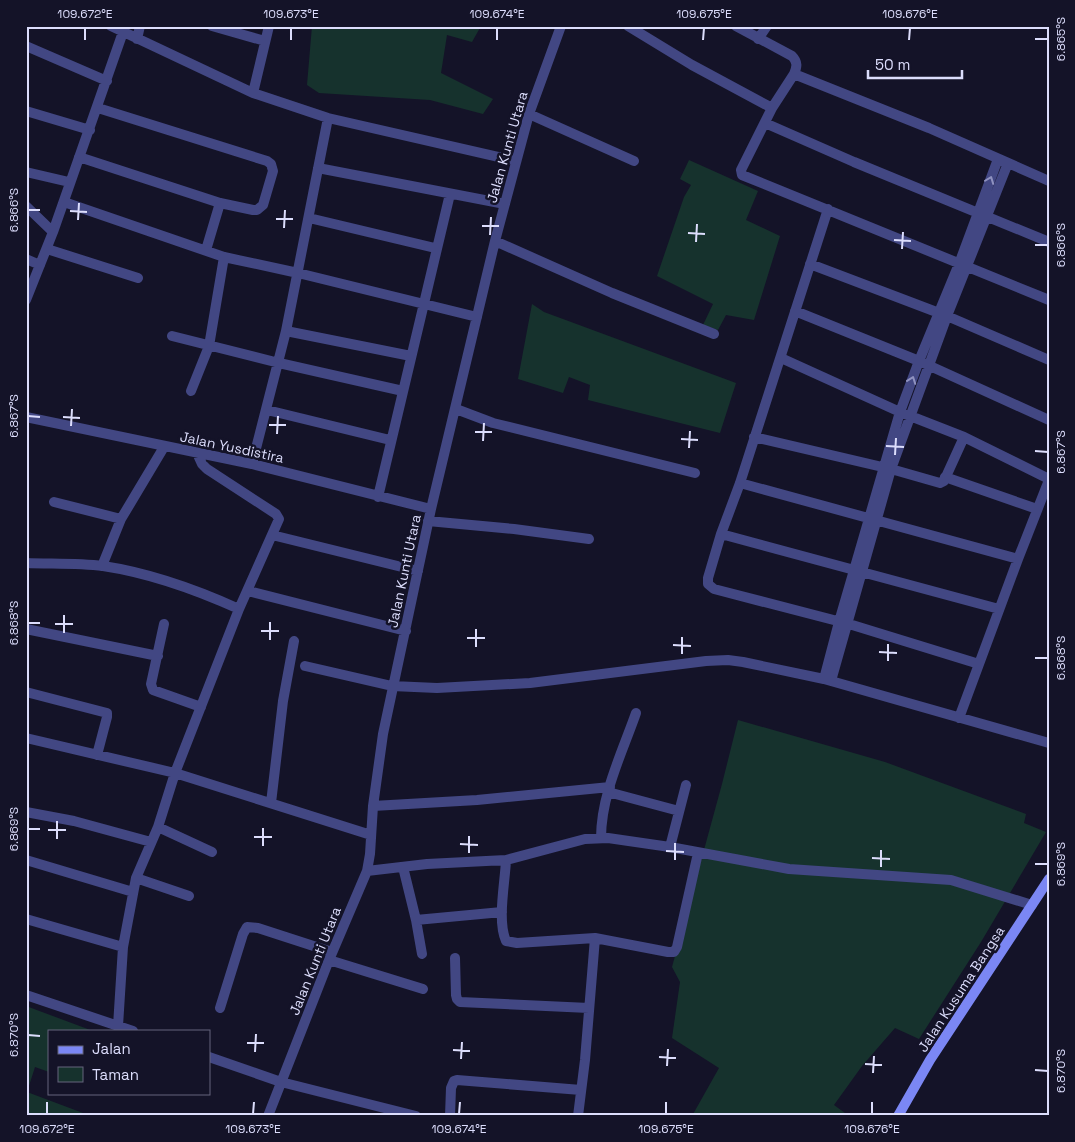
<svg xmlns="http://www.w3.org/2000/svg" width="1075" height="1142" viewBox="0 0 1075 1142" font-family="'Space Grotesk',sans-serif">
  <rect width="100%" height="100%" fill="#141328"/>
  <path fill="#16322d" d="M312,26H481L472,42L447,35L441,73L493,99L483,114L430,100L319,93L307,85Z
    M689,160L758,191L746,220L780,236L754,320L726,315L718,330L703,325L713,304L657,276L684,197L691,185L680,179Z
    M532,304L544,312L736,383L720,433L588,400L590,385L569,377L563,393L518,379Z
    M738,720L885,762L1026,814L1024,823L1046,832L981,942L919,1039L895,1028L862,1066L834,1105L849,1116H692L719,1068L672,1038L680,982L672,967L722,784Z
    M26,1006L93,1031H49V1072L35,1067L27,1092L91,1116H26Z"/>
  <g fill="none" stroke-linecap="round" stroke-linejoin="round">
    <path stroke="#424783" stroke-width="10" d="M111,26L253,93L328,118L516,161
      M212,26L265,41
      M628,26L692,65L772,108
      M736,26L792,56C798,62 797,67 794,74L929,128L1049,181
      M137,39L140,26
      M758,39L767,26
      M26,46L107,81
      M794,74L772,108L741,170L742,175L1049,300
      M253,93L269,26
      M26,111L90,130
      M529,114L634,161
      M765,123L854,162L1049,242
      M79,157L220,203L253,210H257L263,205L273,171L271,164L267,161L98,108
      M318,168L505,204
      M26,172L69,182
      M64,202L224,257L298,273L477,317
      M26,206L53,232
      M828,209L740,483L721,534L708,578V584L714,589L849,624L979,664
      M309,218L435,248
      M495,241L612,293L714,334
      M47,249L138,278
      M206,250L220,203
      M26,259L40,265
      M810,264L947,316L1049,360
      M26,300L53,232L123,32
      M795,311L919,361L1049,420
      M286,331L411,356
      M172,336L279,363L403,391
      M781,358L900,412L964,437L1049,479
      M191,391L209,346L224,257
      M456,409L493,423L695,473
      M267,410L390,440
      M26,417L252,464L431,509
      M754,437L891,469L940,483L944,481L964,437
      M197,453L202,464L207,469L276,514L279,519L239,609
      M252,464L286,331L328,118
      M945,477L1037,509
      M740,483L1018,559
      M378,497L450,194
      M54,502L121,519
      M428,521L514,529L589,539
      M721,534L999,609
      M272,535L418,571
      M26,563C52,564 78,563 103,566C150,573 197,590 239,609L175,773L158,827L136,878L123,947L118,1026
      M102,566L121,519L164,447
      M248,591L406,631
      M164,624L151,684L153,690L201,707
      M26,629L158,656
      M305,666L392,686L437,688L530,683L706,661L728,660L743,662L824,679L1049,743
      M824,679L839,622L900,412L919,361L959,264L998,159
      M831,681L891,469L947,316L1008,163
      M26,692L107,713V717L97,755
      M959,718L1018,559L1049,480
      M26,738L175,773L371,835
      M608,792L679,811
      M271,803L283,701L294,641
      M373,806L477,800L610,787
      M26,812L74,821L151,842
      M158,827L212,852
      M601,838C601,795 622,753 636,713
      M670,847L686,785
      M26,860L133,892
      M506,860C505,883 497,921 506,941L517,943L595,938L585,1060L578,1116
      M403,867L416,920L502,912
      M367,871L427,864L506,860L585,839L608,838L670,847L789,869L951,880L1032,905
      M136,878L189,896
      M26,919L123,947
      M416,920L422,954
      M595,938L668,952H674L677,947L698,853
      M455,958L456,995L457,999L460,1002L589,1008
      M329,960L423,989
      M26,995L133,1031
      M220,1008L243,934L247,927L258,928L332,952
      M209,1057L281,1082L416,1116
      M268,1116L329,960L367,871L370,854L373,806L383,734L431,509L495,241L529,114L561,26
      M450,1116L451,1088L454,1081L457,1080L581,1090"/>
    <path stroke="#7b87f4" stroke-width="10" d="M898,1116L930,1060L1049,879"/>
  </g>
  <defs><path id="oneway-chevron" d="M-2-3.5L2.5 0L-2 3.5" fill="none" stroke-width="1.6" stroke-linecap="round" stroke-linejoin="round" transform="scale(1.25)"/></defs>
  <g stroke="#8f92c0">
    <use href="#oneway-chevron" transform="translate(990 180) rotate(-69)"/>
    <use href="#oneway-chevron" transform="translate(912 380) rotate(-70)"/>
  </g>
  <path fill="none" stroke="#dcddfc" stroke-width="2" d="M1035,39H1048M85,40V28M291,40V28M497,40V28M703,40L704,28M909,40L910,28M28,210H40M70,211L87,212M276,219H293M78,220L79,203M482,226H499M284,228L285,210M688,233L705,234M490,235L491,217M894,240L911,241M696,242L697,224M1035,245H1048M902,249L903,232M28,416L40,417M63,417L80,418M269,425H286M71,426L72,409M475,432H492M277,434L278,416M681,439L698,440M483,441L484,423M886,446L904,447M689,448L690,431M1035,451L1048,452M895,455L896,438M28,623H40M55,624H73M261,631H279M64,633V615M467,638H485M270,640V622M673,645L691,646M476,647V629M879,652L897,653M682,654V637M1035,658H1048M888,661V644M28,829H40M48,830H66M254,837H272M57,839V821M460,844L478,845M263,846V828M666,851L684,852M469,853V836M872,858L890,859M675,860V843M1035,864H1048M881,867V850M28,1035L40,1036M247,1043H264M453,1050L470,1051M255,1052L256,1034M659,1057L676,1058M461,1059L462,1042M865,1064L882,1065M667,1066L668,1049M1035,1070L1048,1071M873,1073L874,1056M47,1114V1102M253,1114L254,1102M459,1114L460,1102M666,1114V1102M872,1114V1102"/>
  <g text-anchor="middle" stroke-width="5" stroke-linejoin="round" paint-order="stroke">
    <g font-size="14" fill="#dcddfc" stroke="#141328">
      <text transform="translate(507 147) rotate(-74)" y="5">Jalan Kunti Utara</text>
      <text transform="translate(232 447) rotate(12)" y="5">Jalan Yusdistira</text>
      <text transform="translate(404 571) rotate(-78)" y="5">Jalan Kunti Utara</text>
      <text transform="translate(315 961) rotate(-68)" y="5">Jalan Kunti Utara</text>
      <text transform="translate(961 989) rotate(-57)" y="5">Jalan Kusuma Bangsa</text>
    </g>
  </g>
  <rect width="1075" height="1142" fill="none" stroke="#141328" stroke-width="55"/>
  <rect x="48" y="1030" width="162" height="65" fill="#141328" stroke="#64647d"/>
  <rect x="58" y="1046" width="25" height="8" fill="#7b87f4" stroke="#64647d"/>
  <text x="92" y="1054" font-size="15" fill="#dcddfc">Jalan</text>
  <rect x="58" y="1067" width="25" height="15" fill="#16322d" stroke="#64647d"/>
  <text x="92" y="1080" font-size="15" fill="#dcddfc">Taman</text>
  <path d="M868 70v8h94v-8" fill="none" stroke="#dcddfc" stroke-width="2.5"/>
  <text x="875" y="70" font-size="15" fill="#dcddfc" stroke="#141328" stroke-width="4" paint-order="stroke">50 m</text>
  <rect x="28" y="28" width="1020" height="1086" fill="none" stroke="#dcddfc" stroke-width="2"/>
  <g font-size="12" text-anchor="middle" fill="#dcddfc">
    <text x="85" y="18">109.672°E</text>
    <text x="291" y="18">109.673°E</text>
    <text x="497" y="18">109.674°E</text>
    <text x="704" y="18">109.675°E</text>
    <text x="910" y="18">109.676°E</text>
    <text transform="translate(1061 39) rotate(-90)" y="4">6.865°S</text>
    <text transform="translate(14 210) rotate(-90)" y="4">6.866°S</text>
    <text transform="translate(1061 245) rotate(-90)" y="4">6.866°S</text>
    <text transform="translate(14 416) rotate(-90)" y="4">6.867°S</text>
    <text transform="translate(1061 452) rotate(-90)" y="4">6.867°S</text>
    <text transform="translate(14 623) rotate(-90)" y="4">6.868°S</text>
    <text transform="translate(1061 658) rotate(-90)" y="4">6.868°S</text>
    <text transform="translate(14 829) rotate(-90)" y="4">6.869°S</text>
    <text transform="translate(1061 864) rotate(-90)" y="4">6.869°S</text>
    <text transform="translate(14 1035) rotate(-90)" y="4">6.870°S</text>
    <text transform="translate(1061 1071) rotate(-90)" y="4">6.870°S</text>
    <text x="47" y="1133">109.672°E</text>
    <text x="253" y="1133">109.673°E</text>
    <text x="459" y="1133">109.674°E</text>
    <text x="666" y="1133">109.675°E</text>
    <text x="872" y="1133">109.676°E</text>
  </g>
</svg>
